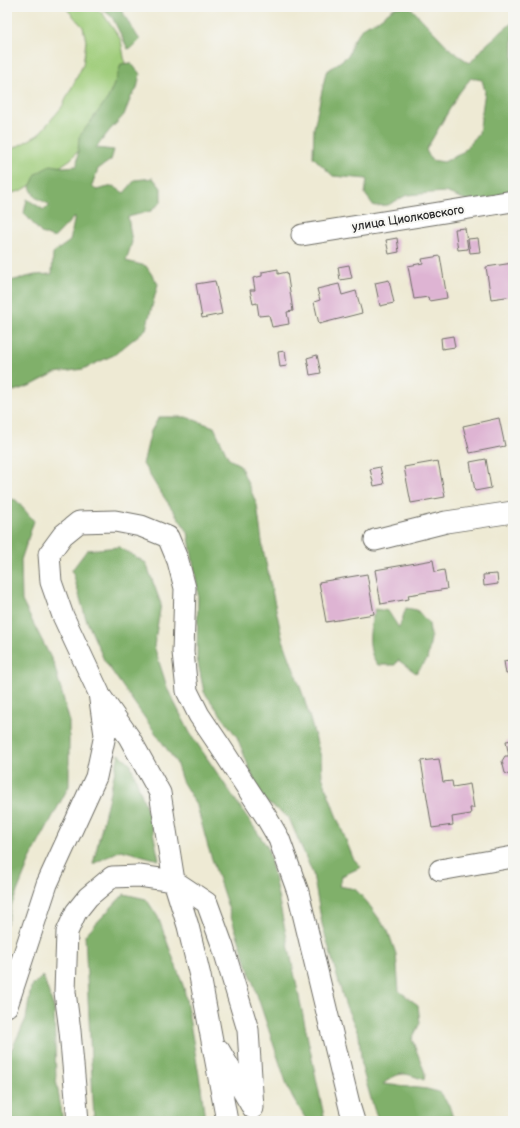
<svg xmlns="http://www.w3.org/2000/svg" width="520" height="1128" viewBox="0 0 520 1128" font-family="'Balsamiq Sans',sans-serif">
  <rect width="100%" height="100%" fill="#f6f6f2"/>
  <filter id="ink" filterUnits="userSpaceOnUse"><feTurbulence type="fractalNoise" baseFrequency=".025" numOctaves="2"/><feDisplacementMap in="SourceGraphic" scale="8" xChannelSelector="R" yChannelSelector="G"/><feConvolveMatrix kernelMatrix="1 2 1 2 8 2 1 2 1" color-interpolation-filters="sRGB"/></filter>
  <filter id="wash" filterUnits="userSpaceOnUse"><feTurbulence type="fractalNoise" baseFrequency=".012" numOctaves="4" result="noise"/><feDisplacementMap in="SourceGraphic" scale="16" xChannelSelector="R" yChannelSelector="G"/><feGaussianBlur stdDeviation="0.9" result="paint"/><feColorMatrix in="noise" values="0 0 0 0 0 0 0 0 0 0 0 0 0 0 0 0 0 1.4 0 .05"/><feComposite in="paint" operator="in"/></filter>
  <g filter="url(#wash)">
    <rect width="100%" height="100%" fill="#eeead4"/>
    <path fill="#a0cd7b" stroke="#667c53" d="M65,7H95L103,14L121,40L126,69L95,132L71,159L49,174L21,191L7,194V152L38,135L62,107L83,65L86,41L83,27Z"/>
    <path fill="#80b06b" stroke="#566e4b" fill-rule="evenodd" d="M79,7H120L130,25L140,40L133,47L128,49L112,17L101,8Z
      M398,7H410L452,51L470,63L487,44L513,22V189L498,196L477,204L445,192L407,195L388,205L374,206L365,194L367,179L333,176L313,157L314,128L326,72L349,55L353,41L363,27L378,20L394,8ZM471,78L482,80L485,91L479,133L462,153L444,162L431,160L426,150L459,93Z
      M131,63L140,74L137,89L131,97L124,115L109,131L96,148L114,150L111,160L98,169L92,185L96,190L113,186L124,193L135,180L153,178L161,188V202L151,211L128,217L132,242L126,261L146,266L158,284L146,329L114,355L83,369L55,373L32,385L14,391L7,388V283L10,281L35,275L52,274L53,253L70,241L75,216L54,238L41,233L24,213L27,199L44,210L50,205L35,197L30,187L36,174L51,165L63,167L77,166L79,137L108,98L117,77L121,64Z
      M159,417H186L214,427L229,459L240,465L257,505L263,549L282,637L303,695L321,757L322,776L334,810L353,858L361,867L342,876L339,886L355,889L367,902L388,931L396,954L399,991L418,1005L420,1023L412,1039L425,1073L424,1080C406,1073 400,1070 383,1084L427,1089L439,1092L449,1105L453,1118L451,1121H379L374,1109L362,1068L359,1035L345,1004L322,924L313,874L289,818L261,798L237,737L204,692L197,658L198,591L188,532L157,487L143,464L151,431Z
      M7,498L16,500L34,521L21,560L22,601L54,664L69,719V786L31,857L11,907L7,924Z
      M119,547L146,563L161,604L154,646L168,690L190,733L268,848L325,1121H307L289,1091L208,847L197,806L182,781L176,762L104,660L86,619L72,570L87,550Z
      M406,608L417,610L429,624L431,639L427,660L416,673L398,660L395,665H378C365,650 370,626 375,609L388,611L399,628Z
      M119,754L130,763L150,818L159,860L121,850L93,864Z
      M124,894L146,899L158,917L184,988L201,1087L205,1121H94L85,935Z
      M43,976L54,1008L56,1079L63,1121H7V1059L26,1019L31,987Z"/>
    <g id="blocks">
      <path fill="#deb4d3" d="M465,228L468,249L458,250L455,229Z
        M397,238L399,252L389,254L386,240Z
        M478,238L480,252L470,253L468,239Z
        M440,256L447,298L429,301L428,297L414,299L408,266L423,263L422,259Z
        M513,263V296L491,299L486,267Z
        M349,265L352,278L340,280L338,267Z
        M278,269V274L287,272L293,311L287,312L289,324L272,327L269,315L259,316L257,303L253,304L250,290H255L253,278L262,276V272Z
        M389,280L394,303L380,306L375,283Z
        M215,281L222,314L202,318L196,284Z
        M339,284L342,295L356,291L362,313L319,324L314,302L320,300L317,289Z
        M453,336L455,347L442,349L441,338Z
        M285,351L287,366L280,367L278,352Z
        M317,355L321,373L310,375L307,358Z
        M499,418L505,446L470,453L463,426Z
        M486,459L491,488L475,491L470,462Z
        M438,461L445,497L411,503L404,467Z
        M380,467L384,484L374,486L370,469Z
        M433,560L435,572L444,570L447,589L408,595L409,599L381,604L375,570Z
        M367,574L374,614L326,622L319,582Z
        M497,574L498,584L484,586L483,575Z
        M513,659V679H512L511,673L506,674L504,661Z
        M513,740V775H509L505,773L502,761L505,756H509L506,741Z
        M439,759L443,782L452,781L453,787L470,784L474,808H470L471,814L452,817L453,825L432,828L421,761Z"/>
    </g>
  </g>
  <g filter="url(#ink)">
    <use href="#blocks" fill-opacity="0" stroke="#6f6e66" stroke-width="1"/>
    <g fill="none" stroke-linecap="round" stroke-linejoin="round">
      <defs>
        <path id="street" d="M302,235L513,201
          M375,540L446,522L513,512
          M101,697L129,737L160,793L174,881L207,903L223,947L248,1030L253,1108
          M440,870L513,857
          M7,1006L47,884L96,777L105,735L99,693L63,616L51,582L49,554L63,535L79,522L115,521L141,526L168,537L178,561L185,588L183,652L187,691L199,715L220,746L244,783L265,815L279,839L298,892L350,1108L354,1121
          M219,1050L251,1105
          M78,1121L70,1031L65,992L67,932L76,912L88,897L112,877L139,876L174,881L188,926L200,976L227,1121"/>
      </defs>
      <use href="#street" stroke="#6f6e66" stroke-width="23"/>
      <use href="#street" stroke="#fff" stroke-width="21"/>
    </g>
  </g>
  <g text-anchor="middle" stroke-width="4" stroke-linejoin="round" paint-order="stroke">
    <g font-size="12" fill="#2b2b2b" stroke="#f6f6f2">
      <text transform="translate(408 218) rotate(-9)" y="4">улица Циолковского</text>
    </g>
  </g>
  <rect width="520" height="1128" fill="none" stroke="#f6f6f2" stroke-width="24"/>
</svg>
